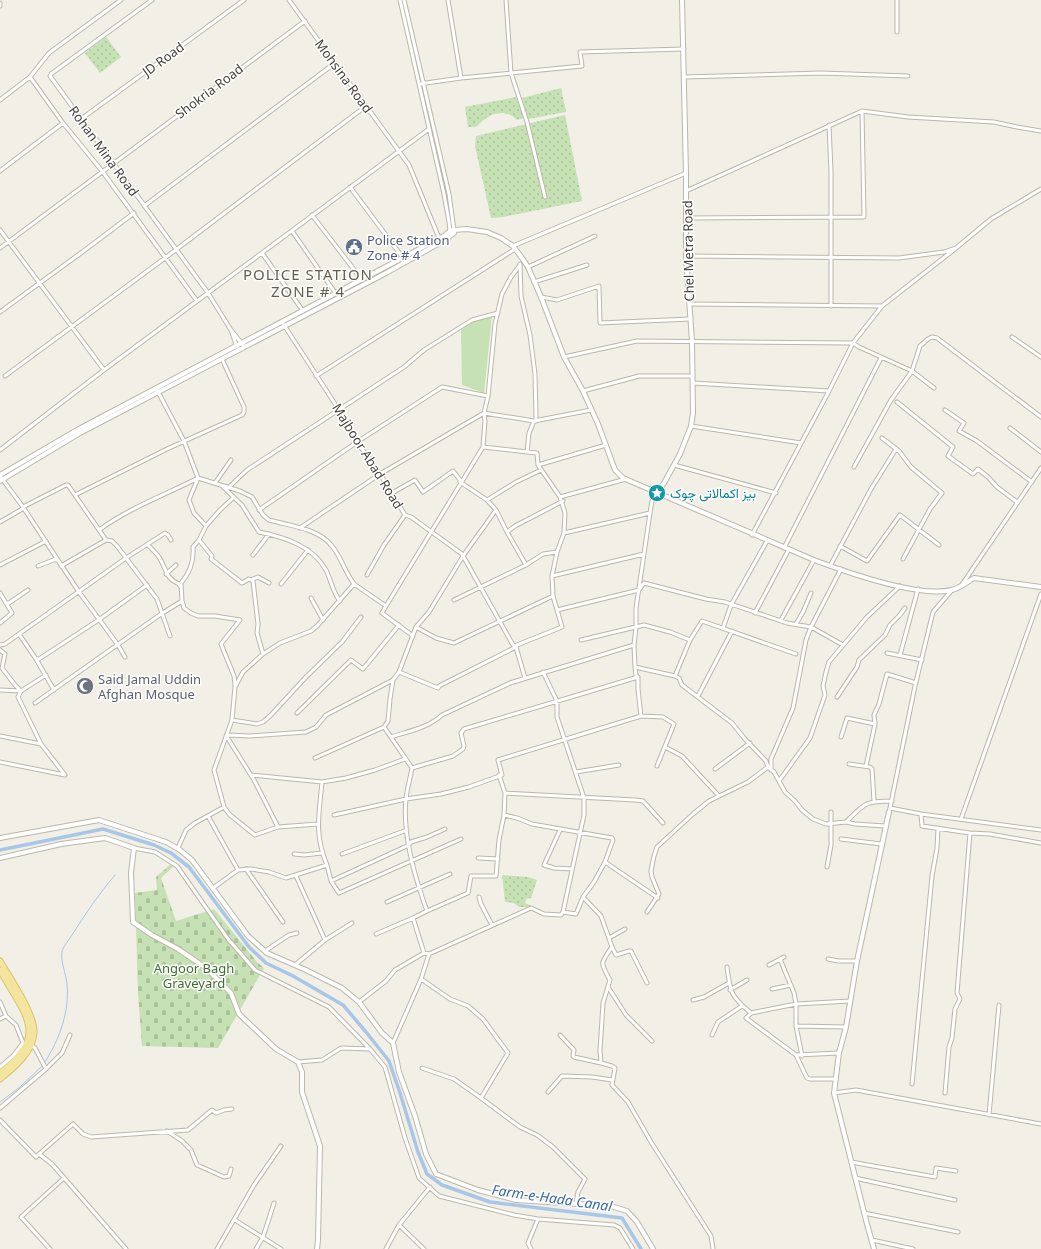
<svg xmlns="http://www.w3.org/2000/svg" width="1041" height="1249" viewBox="0 0 1041 1249" font-family="'Noto Sans',Vazirmatn,sans-serif">
  <defs>
    <pattern id="grass-dots" width="8" height="8" patternUnits="userSpaceOnUse"><rect width="8" height="8" fill="#c6e1b3"/><path d="M2 2h.1M6 6h.1" fill="none" stroke="#abc29b" stroke-width="1.8" stroke-linecap="round"/></pattern>
    <pattern id="cemetery-stones" width="16" height="16" patternUnits="userSpaceOnUse"><rect width="16" height="16" fill="#c6e1b3"/><path d="M2 7V4a2 2 0 0 1 4 0v3zM10 15v-3a2 2 0 0 1 4 0v3z" fill="#abc29b"/></pattern>
  </defs>
  <rect width="100%" height="100%" fill="#f1efe6"/>
  <path fill="url(#grass-dots)" d="M106,37L121,57L100,73L85,53Z
    M561,88L566,112L528,119L522,98Z
    M516,97L524,118L517,120C508,110 494,112 485,119C481,121 478,126 475,127C472,127 470,127 468,127L465,107Z
    M565,115L582,201L503,217L491,218L475,146L476,136Z
    M502,875L528,877L537,880L531,898L526,899L525,903L530,905V907H519L514,903L505,902Z"/>
  <path fill="url(#cemetery-stones)" d="M171,864L173,867L161,878L176,921L214,909L257,962L264,968L218,1048L142,1046L138,993L135,893L157,890L156,877Z"/>
  <path fill="#c6e1b3" d="M492,316L484,393L462,385L461,330L473,322Z"/>
  <g fill="none" stroke-linecap="round" stroke-linejoin="round">
    <path stroke="#a8c6e7" stroke-width="1" d="M45,1062C59,1040 70,1011 67,984C66,973 60,961 62,951C64,945 69,940 72,935C85,914 99,894 115,875
      M0,1102L20,1087L42,1066"/>
    <path stroke="#a8c6e7" stroke-width="3.5" d="M0,850L103,829L154,845L171,853L189,867L249,947L266,963L293,976L343,1005L366,1032L389,1061L400,1093L418,1152L427,1174L442,1185L490,1202L622,1218L641,1249"/>
    <defs>
      <path id="minor" d="M152,0L51,74L50,76L208,293L231,330L243,345
        M289,0L409,165L439,238
        M400,0L444,194L449,222L450,231
        M404,0L449,194L454,230
        M506,0L511,73L527,122L545,197
        M0,3V6
        M897,32V0
        M30,77L63,123L102,171L197,301
        M684,77L821,73L908,76
        M461,78L582,66L580,52L684,49
        M419,84L461,78L448,0
        M0,100L30,77L49,53L121,0
        M81,119L244,0
        M829,125L831,171V306
        M0,171L63,123
        M350,187L403,258
        M686,191L862,111L908,117L994,122L1017,127L1041,131
        M144,206L335,63
        M312,215L362,280
        M687,218L864,217L862,111
        M0,230L104,370
        M292,231L336,294
        M513,246L686,173
        M0,248L305,21
        M262,253L303,311
        M686,256L899,258L944,252L956,248L991,219L1041,189
        M528,267L595,236
        M534,282L587,265
        M541,297L557,300L599,286L600,323L690,319
        M689,304L882,306
        M0,312L85,250L134,213
        M282,322L339,410L357,442L380,474L405,515L411,517L462,554L513,645L516,647L525,678
        M231,330L237,347
        M1012,337L1041,357
        M564,357L637,341L853,343L859,347L912,371L934,388
        M5,376L165,258L366,106
        M316,376L515,249
        M693,383L829,391
        M156,388L184,441L198,478L240,491L252,497L263,515L269,520C290,526 318,528 332,546C341,557 345,572 354,584L317,626L311,631L280,643L263,654L243,672L235,687L232,720L214,770L224,807
        M583,391L639,376H693
        M897,402L953,447L948,456L973,474L978,469L988,477L997,487L1017,502
        M945,410L964,423L959,431L961,432L977,441L1032,482
        M691,426L801,443
        M1010,428L1041,452
        M882,438L899,451L911,467L942,493L930,509L903,559
        M483,447L527,452
        M0,450L104,370L429,129
        M538,465L606,445
        M674,465L776,493
        M854,467L891,400L912,371L920,346L928,339L932,337L937,338L1041,417
        M0,476L23,507L66,485H68L106,540L112,541L117,546L157,599L170,636
        M198,478L189,500L194,513L206,526L199,540L193,547C194,560 190,573 181,583L182,601L184,608L191,613L198,616H215L240,620
        M215,483L231,460
        M223,487L242,505L259,532C284,537 313,546 326,570C331,580 333,593 340,601
        M228,488L247,470L404,367L424,350L472,320L498,313
        M392,493L415,480L423,492L453,471L460,480V482L487,500L496,510L463,556L429,612L416,627L399,672L393,680L390,699L388,721L384,727L412,768C410,779 407,789 406,799C402,835 415,878 427,911L413,918L424,953L429,954L421,979L393,1043
        M75,495L167,449L242,415L244,412V407L222,359
        M560,497L626,479
        M487,500L516,482L541,470
        M23,507L79,592L118,645L125,657
        M259,510L357,442L442,387L488,396
        M496,510L507,532L526,565
        M0,522L24,508
        M206,526L220,510L233,498
        M300,528L380,474L484,413L534,421L591,410
        M99,530C129,508 165,495 198,478
        M507,532L515,526L563,501
        M564,533L650,513
        M752,535L829,391L853,343L882,306L955,249
        M199,540L212,556L211,559L215,562L242,583L249,579L253,581
        M148,545C152,549 156,553 159,557C167,569 164,577 179,584L180,586
        M840,546L867,561L900,515L939,545
        M784,548L881,358
        M253,555L269,534
        M0,565L46,541
        M38,566L56,559V560
        M61,566L106,540
        M830,566L871,489L896,449
        M166,574L176,565
        M367,575L384,545L405,515
        M552,576L644,554
        M281,584L308,550
        M354,584L386,606L483,447L485,421L484,413L488,396L495,324L502,294L511,277L520,265
        M961,586L1041,468
        M0,593L6,603
        M311,598L323,620
        M454,600L526,565L543,554L557,552
        M386,606L382,613L413,636
        M557,610L639,590L644,583L706,599L725,602L787,623L811,627L843,645
        M755,613L789,549
        M781,620L814,560
        M0,623L12,613L6,603H9L28,590
        M796,624L803,612L811,593
        M416,627L436,638L454,643L553,596
        M723,628L731,605L767,541
        M19,634L36,659H39L100,619L147,585
        M581,640L644,625L670,632L690,640
        M0,645L5,644L19,634L126,558L165,533L168,535L171,540
        M0,650L5,654L2,668L15,685L21,691L18,697L41,744L65,775
        M887,653L922,660
        M263,654L257,633L258,624L253,581V579L258,577L269,583
        M900,655L918,589
        M36,659L54,690
        M635,667L675,676L679,678L682,685L732,723L744,738L766,761L768,767L774,772L785,792L795,801L802,810L813,819L826,824L846,822C865,803 865,801 892,801
        M399,672L438,688L439,686L516,647L517,645L562,627L553,596L552,576L557,552L564,533L565,513L560,497L538,465L537,453L527,452L529,433L534,421H536V417L535,374L530,335L521,296L520,264
        M675,676L690,640L702,621L796,654
        M235,685L234,676L221,644L240,620
        M0,690L21,691L46,675
        M698,696L732,631
        M837,697L857,667L859,660L885,635L890,625L899,616L905,608
        M35,703L161,614L182,601
        M297,713L351,660L363,669L399,625
        M641,716L638,689V677L636,675L635,667L634,645L636,627V608L650,513L652,501L657,493
        M232,720L257,724L263,722L271,715L306,677L342,642L361,617
        M227,735L250,736L306,732L316,727L326,715L393,680
        M0,736L41,744
        M227,737L254,780L278,827
        M391,737C409,731 428,728 442,715L510,683L634,645
        M841,737L847,718L875,724
        M665,747L682,756L719,796
        M315,758L384,727
        M0,762L65,775
        M849,764L870,767L872,769L874,801
        M866,766L875,724L874,715L879,704L887,674L916,683
        M412,768L453,756L463,749L464,746L461,733L464,729L638,677
        M715,769L750,743
        M771,770V759L793,708L806,640L811,627L841,569
        M576,772L619,765
        M251,775L322,782L346,778L375,770L405,759
        M779,781L810,738L825,695L823,686L826,672L829,662L867,617L900,586
        M322,782C319,815 314,834 327,865
        M505,793L635,800L643,801L663,823
        M890,808L921,814L1041,830
        M889,812L890,808L915,686L933,612L952,590
        M921,814L922,826L970,833L990,834L1041,843
        M334,815L406,799L441,794L469,787L502,775L498,760L641,716L663,717L674,724L657,766
        M504,815L517,818L532,824L612,838L613,840L605,862L594,882L583,897
        M208,816L238,870
        M961,819L1041,594
        M846,822L855,824L885,826
        M560,830L544,865L554,868L572,869
        M841,839L881,844
        M134,848L155,852L177,866L228,939L255,970L329,1007L370,1049L385,1067L405,1138L419,1178L439,1196L514,1215L538,1219L614,1225L620,1228L633,1249
        M178,848L186,830L195,823L224,807L230,815L255,835L278,827L318,824
        M294,854L304,855L322,853
        M342,854L407,830
        M478,858L498,859
        M605,862L658,898
        M827,867L831,845V812
        M246,869L283,922
        M296,876L325,940
        M331,881L409,845L411,842L427,837L445,829
        M213,888L238,870L251,869L269,872L286,878L327,865L331,881L339,893L461,839
        M479,897L481,904L492,925
        M387,902L450,874
        M427,911L468,893L471,876H496L499,840L504,815L505,793L499,775
        M563,912L576,914L583,897L601,916L612,947C600,964 600,962 610,980L603,1003L600,1051L601,1063L612,1066L615,1068L612,1085L628,1102L651,1142L711,1236L713,1249
        M647,912L659,894L652,877L651,871L654,856L657,847L693,814L709,801L748,782L768,767
        M376,934L413,918
        M609,938L625,929
        M612,947L616,955L629,951H631L647,983
        M265,951L289,935L297,933
        M429,954L531,908L544,914L561,915L563,912L584,815V798L557,717V701L543,672
        M780,959L794,993L796,1004V1026L802,1056
        M828,959L838,961H857
        M295,965L325,940L352,923
        M769,965L784,957
        M727,967C730,992 731,997 751,1013
        M421,979L450,999L468,1006L483,1019L508,1053L481,1098
        M608,987L626,1015L652,1041
        M772,989L791,985
        M730,990L747,980
        M693,1000L704,997L729,983
        M0,1002L6,1016L16,1025L23,1043L13,1056L0,1067
        M359,1002L386,981L395,970L424,953
        M0,1019L6,1016
        M796,1026L846,1027
        M560,1035L574,1050L573,1056L574,1057L601,1063
        M712,1035L718,1022L742,1006
        M31,1045L35,1048L46,1069
        M796,1055L839,1053
        M298,1062L322,1060L341,1048L370,1049
        M422,1068L454,1079L481,1098L520,1127L537,1135L553,1147L585,1179L578,1192L576,1203
        M836,1079H810L807,1078L796,1055L746,1018L751,1013L796,1004L850,1001
        M912,1084L932,876L937,848L938,828
        M548,1092L562,1076L592,1077L612,1080
        M834,1093L856,1090L1041,1124
        M945,1093L949,1047L952,1038L955,1009L960,999L957,993L970,833
        M0,1108L46,1069L62,1053L70,1035
        M989,1115L999,1005
        M0,1120L36,1157L39,1154L52,1164L126,1249
        M167,1131L182,1141L191,1150L197,1165L224,1177L229,1176L231,1169
        M39,1154L73,1124L83,1134L91,1137L188,1130L212,1110L216,1113L224,1110L232,1109
        M851,1162L935,1177L936,1168L956,1171
        M855,1178L955,1200
        M864,1213L958,1232
        M235,1220L281,1249
        M399,1225L424,1249
        M872,1240L913,1249
        M50,1249L21,1217L64,1178
        M217,1249L254,1185L281,1146
        M256,1249L263,1237L274,1203
        M386,1249L399,1225L430,1187
        M531,1249L528,1243L538,1219"/>
      <path id="tertiary" d="M0,475L77,430L444,236L450,231L454,230L467,229L487,232L501,238L513,246L522,258L528,267L541,297L564,357L583,391L598,424L615,470L623,478L814,560C846,572 919,598 952,590C960,588 967,582 974,578L1041,587
        M0,481L80,433L386,273L445,240L454,233V230
        M657,493L664,483L680,454L691,426L693,413L692,341L686,256V173L682,0
        M0,838L99,820L166,842L180,850L192,860L248,936L267,953L306,970L342,988L359,1002L382,1033L393,1043L399,1072L415,1116L426,1154L436,1174L478,1190L516,1200L611,1206L627,1211L637,1222L653,1249
        M0,858L61,844L105,838L134,848L131,873L133,922L152,935L178,949L206,968L231,993L239,1014L276,1049L298,1062L302,1072V1092L320,1146L318,1240L317,1249
        M874,1249L867,1224L834,1093L839,1053L846,1027L857,961L889,812"/>
      <path id="primary" d="M0,961C10,978 35,1014 34,1033C33,1052 14,1068 0,1079
        M0,970C24,1014 51,1035 0,1073"/>
    </defs>
    <use href="#minor" stroke="#bbb7a9" stroke-width="5"/>
    <use href="#tertiary" stroke="#bbb7a9" stroke-width="6"/>
    <use href="#primary" stroke="#d6c36f" stroke-width="7"/>
    <use href="#minor" stroke="#fff" stroke-width="3"/>
    <use href="#tertiary" stroke="#fff" stroke-width="4"/>
    <use href="#primary" stroke="#f3e59d" stroke-width="5"/>
  </g>
  <defs>
    <symbol id="civic-disc" viewBox="-11 -11 22 22"><circle r="9.5" fill="#5c6f8a" stroke="#fff"/><path d="M-.6-6.5H3V-4.5H.6V-3L4-1V1h2V6H-6V1h2V-1L-.6-3ZM-1.2 2.5V6h2.4V2.5Z" fill="#fff"/></symbol>
    <symbol id="sight-disc" viewBox="-11 -11 22 22"><circle r="9.5" fill="#0f9aa8" stroke="#fff"/><path d="M0-6L1.8-2.2L6-1.7L2.9 1.2L3.7 5.4L0 3.3L-3.7 5.4L-2.9 1.2L-6-1.7L-1.8-2.2Z" fill="#fff"/></symbol>
    <symbol id="mosque-disc" viewBox="-11 -11 22 22"><circle r="9.5" fill="#6b7280" stroke="#fff"/><path d="M3.5-4.9A6 6 0 1 0 3.5 4.9A5 5 0 1 1 3.5-4.9Z" fill="#fff"/></symbol>
  </defs>
  <g fill-rule="evenodd">
    <use href="#civic-disc" x="344" y="237" width="20" height="20"/>
    <use href="#sight-disc" x="647" y="483" width="20" height="20"/>
    <use href="#mosque-disc" x="75" y="676" width="20" height="20"/>
  </g>
  <g text-anchor="middle" stroke-width="3" stroke-linejoin="round" paint-order="stroke">
    <g font-size="13" fill="#433f36" stroke="#fff">
      <text transform="translate(163 59) rotate(-36)" y="5">JD Road</text>
      <text transform="translate(344 76) rotate(54)" y="5">Mohsina Road</text>
      <text transform="translate(209 91) rotate(-37)" y="5">Shokria Road</text>
      <text transform="translate(104 151) rotate(54)" y="5">Rohan Mina Road</text>
      <text transform="translate(688 251) rotate(-91)" y="5">Chel Metra Road</text>
      <text transform="translate(368 456) rotate(58)" y="5">Majboor Abad Road</text>
    </g>
    <g font-size="13" fill="#4e5e75" stroke="#fff" text-anchor="start">
      <text x="367" y="245">Police Station<tspan x="367" dy="15">Zone # 4</tspan></text>
    </g>
    <g font-size="13" fill="#0d838f" stroke="#fff" text-anchor="start">
      <text x="670" y="498">بیز اکمالاتی چوک</text>
    </g>
    <g font-size="13" fill="#5b616d" stroke="#fff" text-anchor="start">
      <text x="98" y="684">Said Jamal Uddin<tspan x="98" dy="15">Afghan Mosque</tspan></text>
    </g>
    <g font-size="13" fill="#406d30" stroke="#fff">
      <text x="194" y="973">Angoor Bagh<tspan x="194" dy="15">Graveyard</tspan></text>
    </g>
    <g font-size="14" font-style="italic" fill="#3b6aa2" stroke="#fff">
      <text transform="translate(552 1198) rotate(8)" y="5">Farm-e-Hada Canal</text>
    </g>
    <g font-size="15" letter-spacing="1" fill="#645e4e" stroke="#fff">
      <text x="308" y="280">POLICE STATION<tspan x="308" dy="17">ZONE # 4</tspan></text>
    </g>
  </g>
</svg>
